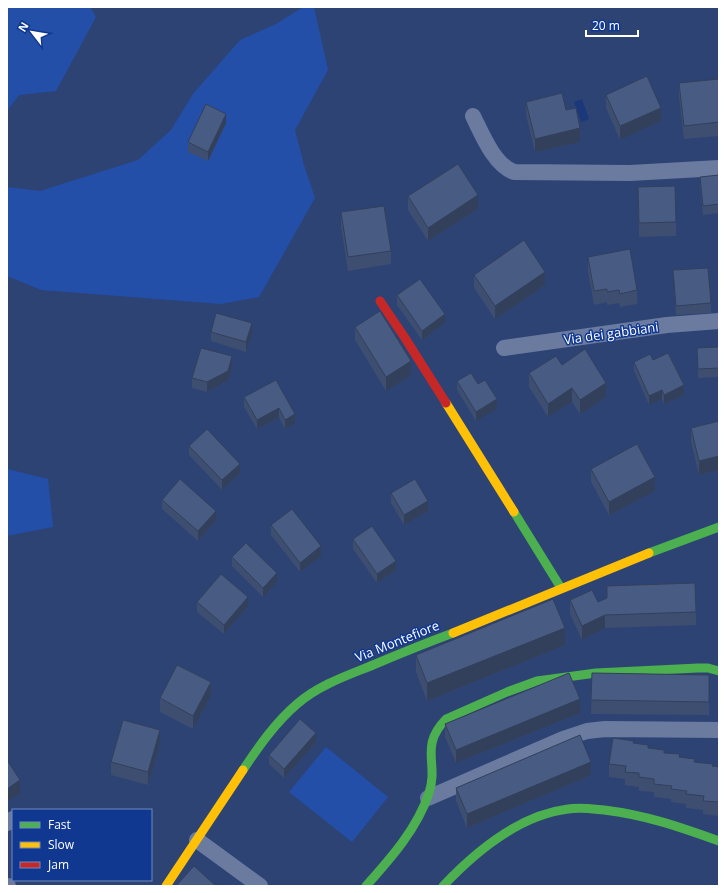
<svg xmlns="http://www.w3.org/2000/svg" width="726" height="893" viewBox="0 0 726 893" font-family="'Open Sans',sans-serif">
  <rect width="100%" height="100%" fill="#2d4374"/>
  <path fill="#234fa9" d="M7,7H90L96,17L56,91L19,95L7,111Z
    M303,7H314L328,70L295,130L304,165L315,198L259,297L221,304L41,290L7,276V187L40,191L138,160L171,130L193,94L240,40L276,24Z
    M7,469L48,479L53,527L7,536Z
    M326,747L388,797L352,842L289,792Z"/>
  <path fill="#1b397a" d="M582,99L589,119L581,122L574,102Z"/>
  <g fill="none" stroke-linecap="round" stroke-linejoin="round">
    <path stroke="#6a7b9f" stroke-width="16" d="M473,116C482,134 494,165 514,172L630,173L719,168
      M504,348L667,325L719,321
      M428,798L563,739L587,731L605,729L719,730
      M7,823L13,819
      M197,840L260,886
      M7,886H8"/>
    <path stroke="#4caf50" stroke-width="9" d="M514,512L561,588
      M649,553L719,527
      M243,770C259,746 275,723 297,704C319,685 346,676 373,665C399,654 426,643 453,633
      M366,886C391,858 417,829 429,793C439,763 419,747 446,719L507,692L537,681L596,673L698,668H708L719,671
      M443,886C476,851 519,815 568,809C580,807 593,809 604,810C646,815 680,827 719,841"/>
    <path stroke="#ffc107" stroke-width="9" d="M446,403L514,512
      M453,633L649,553
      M166,886L243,770"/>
    <path stroke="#c62828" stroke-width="9" d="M380,301L405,338L446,403"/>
  </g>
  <path fill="#3e4e70" d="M719,79V136L684,139L679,97V83Z
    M606,95L661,121L620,140L606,108Z
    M526,102L566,110L580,142L535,152L526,115Z
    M226,123L208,161L188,152V142Z
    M719,175V213L703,215L700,186V177Z
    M638,187L676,222V236L639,237Z
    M408,196L478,209L428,241L408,210Z
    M341,212L391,251V264L348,271L341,226Z
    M588,257L637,290V304L620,307L619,303L607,305V302L594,305L588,271Z
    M673,270L711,303V313L676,315Z
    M474,275L545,285L495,319L474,288Z
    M397,295L445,323L422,340L397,305Z
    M355,327L411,375L386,391L355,340Z
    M211,332L252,333L246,352L211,341Z
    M719,347V377L698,378L697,348Z
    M653,360L684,395L664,404L662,399L649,405L634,371V362Z
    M562,365L606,397L580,414L572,402L548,417L529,387V373Z
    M232,366L228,380L207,392L192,388V378Z
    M276,380L295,424L285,429L279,417L257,429L244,407V397Z
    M457,381L478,384L497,409L476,421L457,390Z
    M719,421V470L699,475L691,442V428Z
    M189,446L240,473L222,490L189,455Z
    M591,469L655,491L609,515L591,482Z
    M391,493L428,511L404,525L391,503Z
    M162,500L216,520L198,541L162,509Z
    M271,525L321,556L300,572L271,535Z
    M353,539L396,570L377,583L353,549Z
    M232,557L277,582L263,597L232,566Z
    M607,586L696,612V625L605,628L582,640L570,614V600L598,602L607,598Z
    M197,602L248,606L224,634L197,612Z
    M565,645L427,701L416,672V655Z
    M592,673L709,675V715L591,714Z
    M211,695L193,729L160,712V698Z
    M580,713L456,763L445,737V724Z
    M316,742L284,778L269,764V755Z
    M634,743L695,762L713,767H719V816L703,814V810L686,808V804L671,802V799L654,797V792L639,791V787L625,785V779L609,777V764Z
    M160,744L148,785L111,775V762Z
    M591,775L467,828L456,801V788Z"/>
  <path fill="#32405b" d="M661,108V121L620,140V126Z
    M226,114V123L208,161V152Z
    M580,128V142L535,152V139Z
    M478,195V209L428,241V228Z
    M545,272V285L495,319V306Z
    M445,314V323L422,340V331Z
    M252,323V333L246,352V342Z
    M232,356V366L228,380L207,392V382Z
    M411,361V375L386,391V377Z
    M606,383V397L580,414V400Z
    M684,385V395L664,404V395Z
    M572,388V402L548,417V404Z
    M662,390V399L649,405V396Z
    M497,399V409L476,421V412Z
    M279,408V417L257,429V420Z
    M295,414V424L285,429V420Z
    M719,456V470L699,475V461Z
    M240,464V473L222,490V480Z
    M655,477V491L609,515V502Z
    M428,501V511L404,525V515Z
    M216,511V520L198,541V531Z
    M321,546V556L300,572V563Z
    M396,561V570L377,583V574Z
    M277,573V582L263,597V588Z
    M248,597V606L224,634V625Z
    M605,615V628L582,640V626Z
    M565,628V645L427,701V683Z
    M211,682V695L193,729V716Z
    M580,699V713L456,763V750Z
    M160,730V744L148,785V772Z
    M316,733V742L284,778V769Z
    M591,762V775L467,828V814Z
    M20,780V793L7,802V789Z"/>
  <path fill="#485b82" stroke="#32405b" d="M647,76L661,108L620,126L606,95Z
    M719,79V122L684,126L679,83Z
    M562,93L566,110L576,108L580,128L535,139L526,102Z
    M206,104L226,114L208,152L188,142Z
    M458,164L478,195L428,228L408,196Z
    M719,175V204L703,206L700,177Z
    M675,186L676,222L639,223L638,187Z
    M384,206L391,251L348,257L341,212Z
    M524,240L545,272L495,306L474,275Z
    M630,249L637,290L620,294L619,290L607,292V289L594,291L588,257Z
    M708,268L711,303L676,306L673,270Z
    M420,279L445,314L422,331L397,295Z
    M380,311L411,361L386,377L355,327Z
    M216,313L252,323L246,342L211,332Z
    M719,347V368L698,369L697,348Z
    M201,348L232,356L228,371L207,382L192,378Z
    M585,349L606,383L580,400L572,388L548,404L529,373L556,356L562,365Z
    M668,353L684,385L664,395L662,390L649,396L634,362L650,354L653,360Z
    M471,373L478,384L485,380L497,399L476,412L457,381Z
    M276,380L295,414L285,420L279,408L257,420L244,397Z
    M719,421V456L699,461L691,428Z
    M207,429L240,464L222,480L189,446Z
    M637,444L655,477L609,502L591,469Z
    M180,479L216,511L198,531L162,500Z
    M415,479L428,501L404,515L391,493Z
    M292,509L321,546L300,563L271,525Z
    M372,526L396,561L377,574L353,539Z
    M246,543L277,573L263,588L232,557Z
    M221,574L248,597L224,625L197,602Z
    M695,583L696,612L605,615L582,626L570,600L592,590L598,602L607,598V586Z
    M553,599L565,628L427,683L416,655Z
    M177,665L211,682L193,716L160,698Z
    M569,673L580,699L456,750L445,724Z
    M592,673L709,675V702L591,700Z
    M300,719L316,733L284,769L269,755Z
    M123,720L160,730L148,772L111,762Z
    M580,735L591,762L467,814L456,788Z
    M613,738L634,741L633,743L648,745V748L664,750V753L680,754L679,757L695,759L694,762L713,764L712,766L719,767V802L703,801L704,796L686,794L687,791L671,789L672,786L654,784V779L639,777V773L625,772L626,766L609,764Z
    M7,760L20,780L7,789Z
    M194,866L216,886H176Z"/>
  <g text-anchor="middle" stroke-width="3" stroke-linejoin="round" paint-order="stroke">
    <g font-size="13" fill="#fff" stroke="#103891">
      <text transform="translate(611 333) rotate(-8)" y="5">Via dei gabbiani</text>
      <text transform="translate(397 641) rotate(-22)" y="5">Via Montefiore</text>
    </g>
  </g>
  <rect width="726" height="893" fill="none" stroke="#ffffff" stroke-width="16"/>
  <rect x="12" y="809" width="140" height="72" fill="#103891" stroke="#7088bd"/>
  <rect x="20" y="822" width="20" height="6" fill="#4caf50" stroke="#7088bd"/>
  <text x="48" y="829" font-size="12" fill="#ffffff">Fast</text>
  <rect x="20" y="842" width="20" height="6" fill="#ffc107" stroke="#7088bd"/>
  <text x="48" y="849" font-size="12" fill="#ffffff">Slow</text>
  <rect x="20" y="862" width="20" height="6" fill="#c62828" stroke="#7088bd"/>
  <text x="48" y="869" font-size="12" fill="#ffffff">Jam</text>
  <g transform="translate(32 32) rotate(301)" stroke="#103891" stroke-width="3" paint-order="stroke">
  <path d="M0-3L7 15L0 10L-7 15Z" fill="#ffffff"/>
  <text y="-6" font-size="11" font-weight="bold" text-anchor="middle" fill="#ffffff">N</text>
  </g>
  <path d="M586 30v6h52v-6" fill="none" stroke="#ffffff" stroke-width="2"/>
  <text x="592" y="30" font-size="12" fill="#ffffff" stroke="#103891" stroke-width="3" paint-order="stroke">20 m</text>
</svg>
